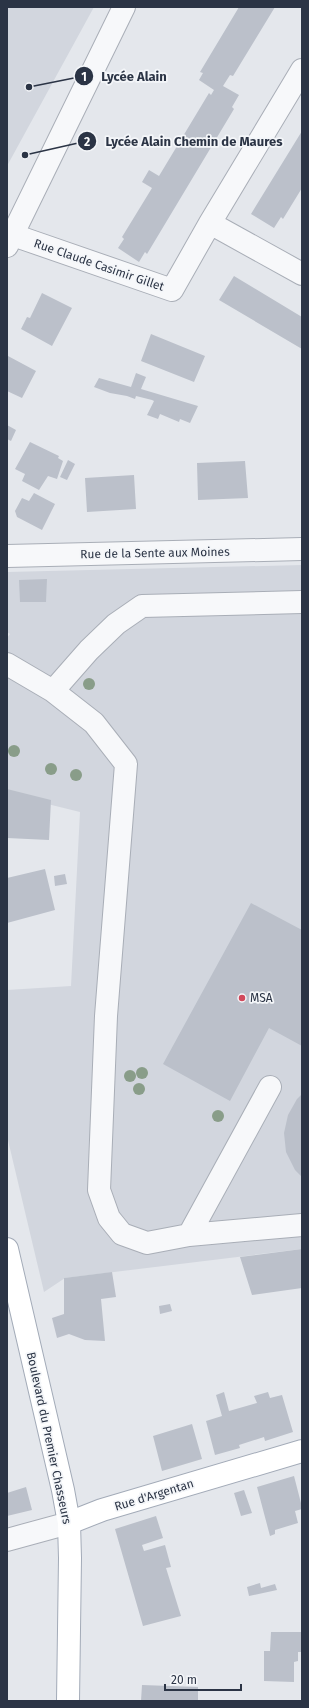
<svg xmlns="http://www.w3.org/2000/svg" width="309" height="1708" viewBox="0 0 309 1708" font-family="'Fira Sans',sans-serif">
  <rect width="100%" height="100%" fill="#e4e7ec"/>
  <path fill="#d2d6de" d="M7,7H94L7,166Z
    M302,565V1249L65,1278L44,1292L7,1136V990L71,986L80,812L7,794V638L10,634L7,632V572Z"/>
  <path fill="#bbc0ca" d="M239,7H275L233,76L230,75L223,86L239,95L232,107L234,109L147,254L145,252L139,262L118,248L124,239L122,237L152,188L142,182L149,170L159,176L209,93L211,95L214,90L199,80L203,73L200,72Z
    M302,131V188L283,219L281,217L274,228L251,214Z
    M234,276L302,317V349L219,300Z
    M42,293L72,308L52,346L21,329L27,317L30,318Z
    M151,334L205,356L194,382L141,361Z
    M8,356L36,371L22,398L7,391V359Z
    M136,373L146,377L141,389L198,406L190,423L180,419L179,422L160,414L158,419L147,415L154,401L152,400L136,396L135,399L127,396L110,393L94,387L99,378L131,387Z
    M7,425L16,430L11,441L7,439Z
    M30,442L59,456L58,458L63,461L57,479L48,476L39,490L22,481L25,474L15,469Z
    M68,460L75,464L67,480L60,477Z
    M245,461L248,498L198,500L197,463Z
    M134,475L136,509L87,512L85,478Z
    M34,493L55,504L42,530L17,517L15,511L22,498L29,501Z
    M47,579L46,602H20L19,580Z
    M7,789L51,800L49,840L7,838Z
    M45,869L55,910L7,923V878Z
    M65,874L67,884L55,886L54,876Z
    M251,903L302,930V1046L269,1028L230,1101L163,1064Z
    M302,1094V1177L295,1170L286,1152L284,1133L288,1115L297,1099Z
    M302,1249V1288L252,1295L240,1257Z
    M112,1272L116,1297L101,1299L105,1341L85,1340L69,1334L57,1338L52,1318L64,1314V1278Z
    M170,1304L172,1311L160,1314L159,1306Z
    M224,1392L229,1411L257,1403L254,1396L268,1392L270,1398L282,1395L293,1432L265,1441L264,1437L239,1445L240,1448L215,1455L206,1421L222,1416L216,1395Z
    M192,1424L202,1459L162,1471L153,1436Z
    M294,1476L302,1507V1509L295,1511L298,1523L275,1530V1534L270,1536L257,1487Z
    M26,1487L32,1510L7,1516V1493Z
    M244,1490L252,1513L241,1516L234,1493Z
    M156,1516L163,1538L142,1545L144,1551L165,1545L171,1567L166,1568L181,1616L143,1626L115,1529Z
    M260,1583L261,1588L275,1584L277,1590L249,1596L247,1587Z
    M271,1632H302V1652H298V1661L294,1662V1682L264,1681V1651H270Z
    M142,1685L198,1687V1701H141Z"/>
  <g fill="none" stroke-linecap="round" stroke-linejoin="round">
    <defs>
      <path id="minor" d="M210,223L302,70
        M13,235L172,290L210,223L302,274
        M7,246L124,7
        M7,556L302,549
        M7,664L53,691L94,723L126,764L106,1016L99,1190L109,1218L122,1234L147,1243L189,1235L302,1225
        M53,691L89,650L116,624L142,606L302,602
        M189,1235L270,1087
        M7,1540L69,1523"/>
      <path id="major" d="M7,1249L63,1490L69,1523L70,1558L68,1701
        M69,1523L102,1510L302,1451"/>
    </defs>
    <use href="#minor" stroke="#a9aeb7" stroke-width="24"/>
    <use href="#major" stroke="#a3abb8" stroke-width="24"/>
    <use href="#minor" stroke="#f7f8fa" stroke-width="22"/>
    <use href="#major" stroke="#fff" stroke-width="22"/>
  </g>
  <g fill="#899d89">
    <circle cx="89" cy="684" r="6"/>
    <circle cx="14" cy="751" r="6"/>
    <circle cx="51" cy="769" r="6"/>
    <circle cx="76" cy="775" r="6"/>
    <circle cx="142" cy="1073" r="6"/>
    <circle cx="130" cy="1076" r="6"/>
    <circle cx="139" cy="1089" r="6"/>
    <circle cx="218" cy="1116" r="6"/>
  </g>
  <circle fill="#d1495b" stroke="#f4f6f9" stroke-width="1.5" cx="242" cy="998" r="4"/>
  <g text-anchor="middle" stroke-width="3.5" stroke-linejoin="round" paint-order="stroke">
    <g font-size="12" fill="#2b3445" stroke="#f4f6f9">
      <text transform="translate(99 265) rotate(19)" y="4">Rue Claude Casimir Gillet</text>
      <text transform="translate(155 553) rotate(-1)" y="4">Rue de la Sente aux Moines</text>
      <text transform="translate(49 1438) rotate(78)" y="4">Boulevard du Premier Chasseurs</text>
      <text transform="translate(154 1495) rotate(-17)" y="4">Rue d'Argentan</text>
    </g>
    <g font-size="12" fill="#2b3445" stroke="#f4f6f9" text-anchor="start">
      <text x="250" y="1002">MSA</text>
    </g>
  </g>
  <path fill="none" stroke="#2b3445" stroke-width="1.5" d="M29 87L84 76M25 155L87 141"/>
  <g fill="#2b3445" stroke="#f4f6f9" stroke-width="1.5">
    <circle cx="29" cy="87" r="4"/>
    <circle cx="25" cy="155" r="4"/>
    <circle cx="84" cy="76" r="10"/>
    <circle cx="87" cy="141" r="10"/>
  </g>
  <g font-size="12" text-anchor="middle" font-weight="bold" fill="#fff">
    <text x="84" y="81">1</text>
    <text x="87" y="146">2</text>
  </g>
  <g font-size="13" text-anchor="middle" font-weight="bold" fill="#2b3445" stroke="#f4f6f9" stroke-width="3.5" stroke-linejoin="round" paint-order="stroke">
    <text x="134" y="81">Lycée Alain</text>
    <text x="194" y="146">Lycée Alain Chemin de Maures</text>
  </g>
  <rect width="309" height="1708" fill="none" stroke="#2b3445" stroke-width="16"/>
  <path d="M165 1684v6h76v-6" fill="none" stroke="#2b3445" stroke-width="2"/>
  <text x="171" y="1684" font-size="12" fill="#2b3445" stroke="#f4f6f9" stroke-width="3" paint-order="stroke">20 m</text>
</svg>
